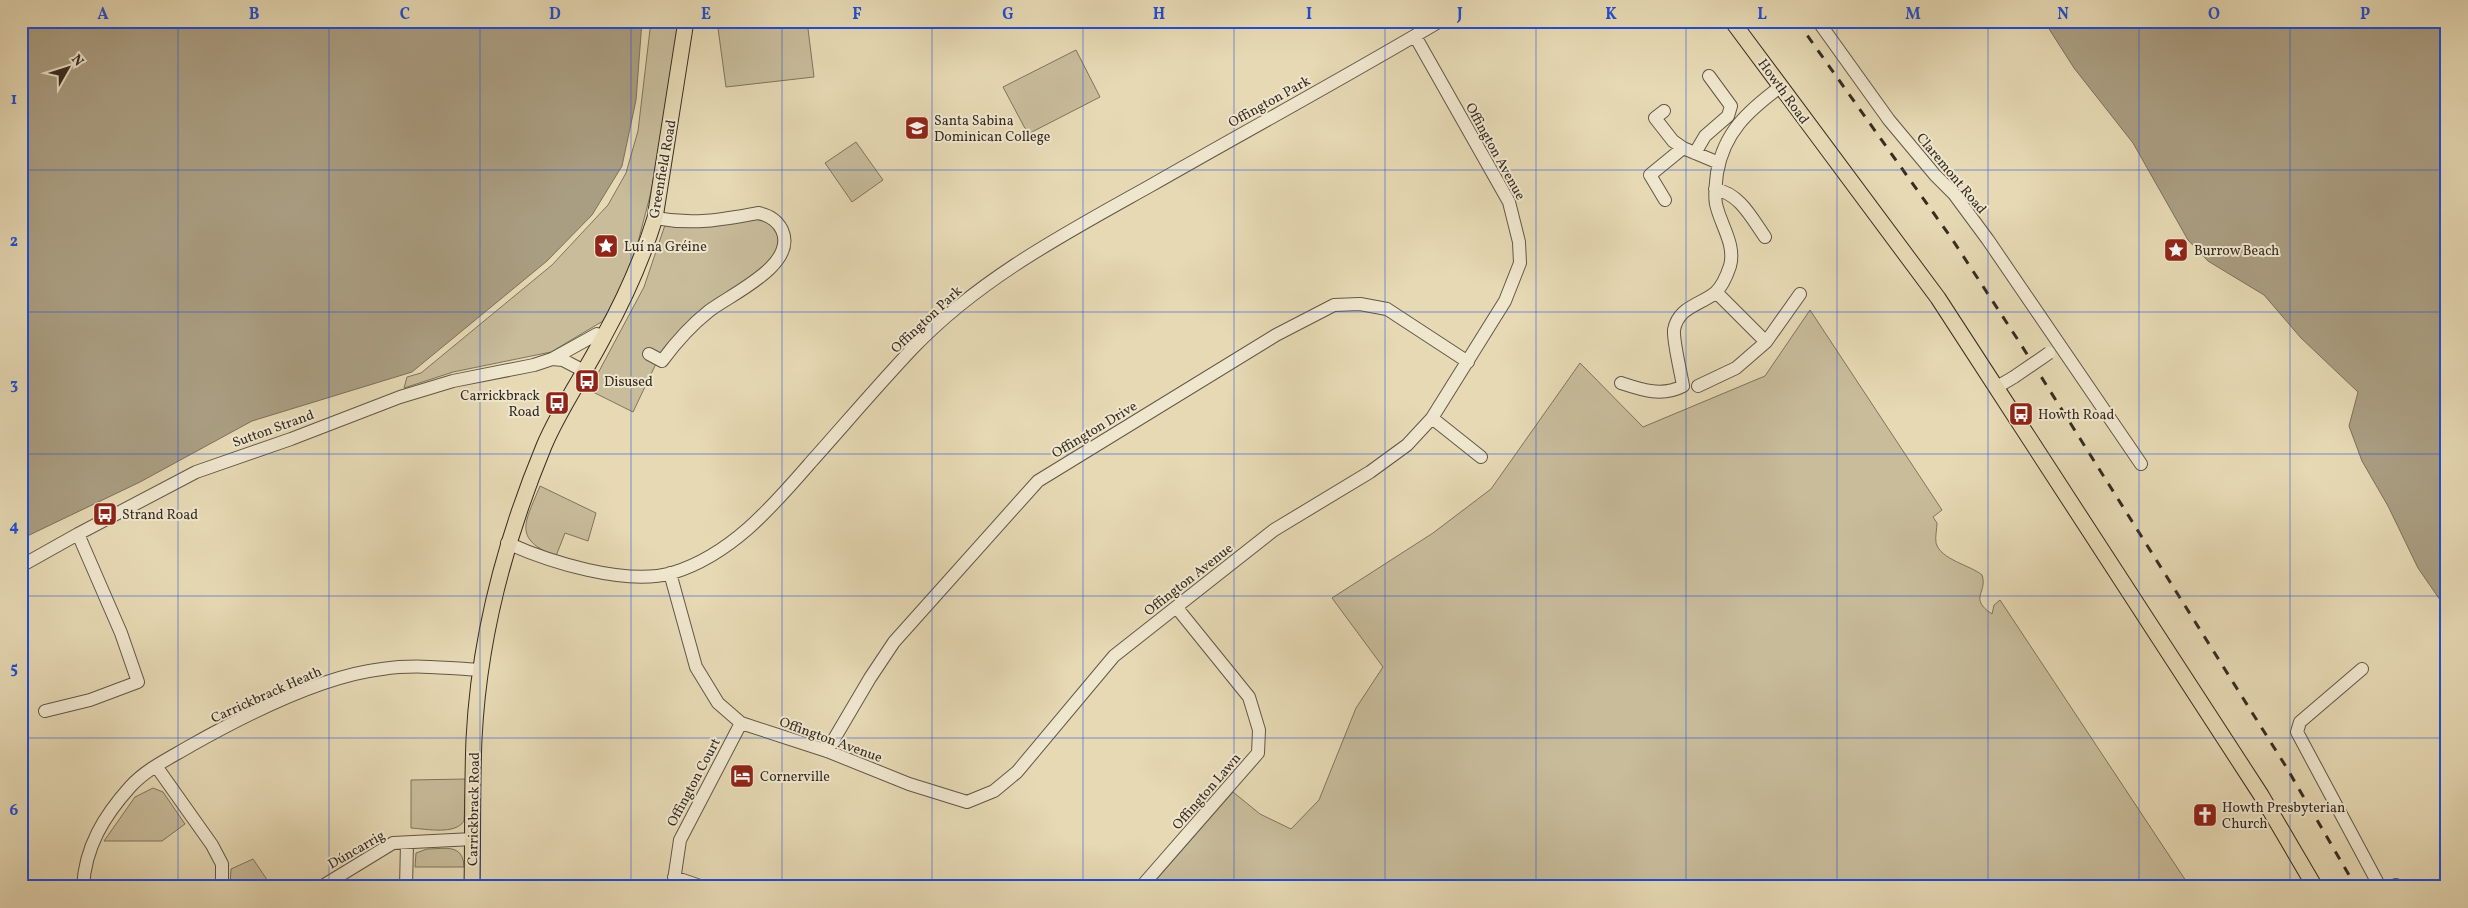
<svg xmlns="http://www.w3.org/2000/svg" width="2468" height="908" viewBox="0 0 2468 908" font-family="Vollkorn,serif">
  <rect width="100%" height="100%" fill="#e6d9b4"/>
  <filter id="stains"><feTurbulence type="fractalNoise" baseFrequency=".004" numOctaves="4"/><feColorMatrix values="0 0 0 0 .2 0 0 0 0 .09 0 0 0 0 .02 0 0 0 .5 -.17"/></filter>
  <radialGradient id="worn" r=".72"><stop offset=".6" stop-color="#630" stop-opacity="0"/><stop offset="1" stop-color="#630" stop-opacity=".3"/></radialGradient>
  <path fill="#c8bc9b" stroke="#7f745e" d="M651,21H680L664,130L650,196L632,265L603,321L551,352L453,372L404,388L407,377L421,373L552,265L608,205L626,173L638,131Z
    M717,21H807L814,77L726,87Z
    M1076,50L1100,97L1028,134L1003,87Z
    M856,142L883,180L852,202L825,163Z
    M746,219L767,220L778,234V250L765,267L690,320L663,349L633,412L589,390L644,287L665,225Z
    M1810,310L1942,510L1933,517L1937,523C1937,529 1935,536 1936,543C1941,560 1970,565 1982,575C1988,593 1968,598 1992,614L1994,605L2000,600L2190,887H1150L1233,792L1260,814L1291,829L1319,800L1356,708L1383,667L1332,598L1433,533L1491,489L1580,363L1643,427L1765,376Z
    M540,486L596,513L588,541L565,533L556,556C511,539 526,521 540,486Z
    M466,779L464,821C455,835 427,829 411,828V780Z
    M153,788L163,792L185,824L162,841H104L135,797Z
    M427,849C445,849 463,843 464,867H415L416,853Z
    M253,859L272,887H230L231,869Z"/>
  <path fill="#aa9e82" stroke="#7c705b" d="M21,21H642L636,100L622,166L592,215L547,261L412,372L252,421L140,482L21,539Z
    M2044,21H2447V610L2418,568L2388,506L2362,461L2349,426L2358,392L2301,338L2264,295L2208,261L2188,240L2133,143L2074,68Z"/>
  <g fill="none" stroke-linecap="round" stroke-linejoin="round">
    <defs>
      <path id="minor" d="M1818,21L1889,120L1935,175L1954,194L1988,240L2141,464
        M1664,111L1655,118L1673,141L1683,148
        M1695,153L1705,136L1728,116L1731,106L1709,76
        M1715,189C1740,194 1751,217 1765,237
        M1665,200L1650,175L1683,148L1719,163
        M1716,292L1766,342
        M649,354L662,361C676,342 690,326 709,311C731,294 798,265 782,230C777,220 769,215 758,213C720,220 693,225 655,218
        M552,359L563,360L584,371
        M1621,383C1642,390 1662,397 1683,386C1681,373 1673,341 1674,330C1678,307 1700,305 1715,293C1723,286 1727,275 1730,266C1736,244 1720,224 1716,204C1714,194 1716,183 1717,173C1724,132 1748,111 1780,87
        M1698,386L1736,368L1766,342L1800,294
        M1997,387L2014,377
        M1432,418L1481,457
        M507,543C549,562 626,586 672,573C731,555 772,507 811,462C845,424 878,385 913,348C980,278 1066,233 1150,186C1246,131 1344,78 1440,21
        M21,566L78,534L196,472L291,439L400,397L453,381L534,365L552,359L597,334L604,337
        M670,573L696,667L718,703L741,723L827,751L909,784L967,802L994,791L1017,772L1114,656L1274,530L1370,472L1407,445L1432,418L1505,301L1520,263L1519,242L1509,202L1415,36
        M2362,669L2300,722L2297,732L2380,887
        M45,711L90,700L138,682L121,633L78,534
        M827,751L870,678L894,642L1038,481L1276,335L1334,305L1360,304L1387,309L1468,362
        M156,766L212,845L222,864V887
        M674,877L703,887
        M83,887C85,847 104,816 130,787C146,769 170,758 190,746C243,716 321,676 382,669C415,664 448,668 481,670
        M321,887L393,843L473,839
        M406,887L407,843
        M673,887L680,840L741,723
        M1141,887L1258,753L1259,730L1249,697L1177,608
        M2395,887L2396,885"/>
      <path id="major" d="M1732,21L1938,298L2261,795L2315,887
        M472,887C473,838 472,788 474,739C479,637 505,540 544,446C560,408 585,373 604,336C625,298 642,260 655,218L686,21"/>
    </defs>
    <use href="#minor" stroke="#625746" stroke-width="14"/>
    <use href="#major" stroke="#362c21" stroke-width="17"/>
    <use href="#minor" stroke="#efe6ce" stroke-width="12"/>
    <use href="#major" stroke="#e6d9b4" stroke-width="15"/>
    <path stroke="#362c21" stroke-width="3" stroke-dasharray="9 9" stroke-linecap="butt" d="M1797,21L1952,239L2020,343L2285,765L2356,887"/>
    <defs>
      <path id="minor-bridge" d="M2014,377L2049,353"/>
    </defs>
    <use href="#minor-bridge" stroke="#625746" stroke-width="14" stroke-linecap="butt"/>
    <use href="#minor-bridge" stroke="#efe6ce" stroke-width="12"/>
  </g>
  <path fill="none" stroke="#1d4ed8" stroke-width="1" stroke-opacity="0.55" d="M178,21V887M329,21V887M480,21V887M631,21V887M782,21V887M932,21V887M1083,21V887M1234,21V887M1385,21V887M1536,21V887M1686,21V887M1837,21V887M1988,21V887M2139,21V887M2290,21V887M21,170H2447M21,312H2447M21,454H2447M21,596H2447M21,738H2447"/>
  <defs>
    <symbol id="school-square" viewBox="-11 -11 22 22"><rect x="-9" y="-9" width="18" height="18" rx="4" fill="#8f2418" stroke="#efe6ce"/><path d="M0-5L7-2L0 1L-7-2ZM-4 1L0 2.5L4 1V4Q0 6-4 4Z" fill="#fff"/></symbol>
    <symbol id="sight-square" viewBox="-11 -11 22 22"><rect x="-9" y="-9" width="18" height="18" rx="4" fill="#8f2418" stroke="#efe6ce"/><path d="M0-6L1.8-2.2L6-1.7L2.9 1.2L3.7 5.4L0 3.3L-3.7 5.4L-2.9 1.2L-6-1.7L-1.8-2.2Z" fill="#fff"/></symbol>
    <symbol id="bus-square" viewBox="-11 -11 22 22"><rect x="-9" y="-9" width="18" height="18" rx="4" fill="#8f2418" stroke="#efe6ce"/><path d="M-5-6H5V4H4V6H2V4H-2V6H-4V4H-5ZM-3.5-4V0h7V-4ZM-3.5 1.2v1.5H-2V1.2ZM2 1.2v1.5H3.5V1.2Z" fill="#fff"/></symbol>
    <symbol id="hotel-square" viewBox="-11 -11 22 22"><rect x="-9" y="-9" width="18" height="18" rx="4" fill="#8f2418" stroke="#efe6ce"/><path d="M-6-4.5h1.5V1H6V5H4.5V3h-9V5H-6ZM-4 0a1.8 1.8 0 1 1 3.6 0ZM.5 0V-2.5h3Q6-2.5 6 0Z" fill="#fff"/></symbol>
    <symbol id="church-square" viewBox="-11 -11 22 22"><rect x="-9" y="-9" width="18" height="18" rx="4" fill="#8f2418" stroke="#efe6ce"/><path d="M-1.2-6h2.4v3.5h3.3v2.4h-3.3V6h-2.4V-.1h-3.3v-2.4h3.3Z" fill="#fff"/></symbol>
  </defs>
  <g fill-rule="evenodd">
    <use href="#school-square" x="903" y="114" width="28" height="28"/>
    <use href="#sight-square" x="592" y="232" width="28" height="28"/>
    <use href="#sight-square" x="2162" y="236" width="28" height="28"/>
    <use href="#bus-square" x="573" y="367" width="28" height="28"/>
    <use href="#bus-square" x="543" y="389" width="28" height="28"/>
    <use href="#bus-square" x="2007" y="400" width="28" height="28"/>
    <use href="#bus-square" x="91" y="500" width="28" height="28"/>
    <use href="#hotel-square" x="728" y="762" width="28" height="28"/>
    <use href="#church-square" x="2191" y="801" width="28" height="28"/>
  </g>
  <g text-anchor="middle" stroke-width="4" stroke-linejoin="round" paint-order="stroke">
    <g font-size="14" fill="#362c21" stroke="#efe6ce">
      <text transform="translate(1784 91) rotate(54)" y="5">Howth Road</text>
      <text transform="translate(1269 101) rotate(-29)" y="5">Offington Park</text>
      <text transform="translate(1496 151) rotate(61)" y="5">Offington Avenue</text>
      <text transform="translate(662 169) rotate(-80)" y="5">Greenfield Road</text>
      <text transform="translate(1952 173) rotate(50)" y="5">Claremont Road</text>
      <text transform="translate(926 319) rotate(-43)" y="5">Offington Park</text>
      <text transform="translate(273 428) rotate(-20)" y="5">Sutton Strand</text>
      <text transform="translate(1094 429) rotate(-31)" y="5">Offington Drive</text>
      <text transform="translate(1188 579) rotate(-38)" y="5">Offington Avenue</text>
      <text transform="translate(266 694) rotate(-24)" y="5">Carrickbrack Heath</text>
      <text transform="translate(831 739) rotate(20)" y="5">Offington Avenue</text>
      <text transform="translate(693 782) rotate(-62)" y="5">Offington Court</text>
      <text transform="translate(1206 791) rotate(-49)" y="5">Offington Lawn</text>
      <text transform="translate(473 809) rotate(-89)" y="5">Carrickbrack Road</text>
      <text transform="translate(356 849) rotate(-30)" y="5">Dúncarrig</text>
    </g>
    <g font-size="14" fill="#362c21" stroke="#efe6ce" text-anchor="start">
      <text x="934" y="125">Santa Sabina<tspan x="934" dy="16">Dominican College</tspan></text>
      <text x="624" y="251">Luí na Gréine</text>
      <text x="2194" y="255">Burrow Beach</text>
      <text x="604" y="386">Disused</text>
      <text x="540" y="400" text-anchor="end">Carrickbrack<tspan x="540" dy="16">Road</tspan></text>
      <text x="2038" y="419">Howth Road</text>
      <text x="122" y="519">Strand Road</text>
      <text x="760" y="781">Cornerville</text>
      <text x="2222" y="812">Howth Presbyterian<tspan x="2222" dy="16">Church</tspan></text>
    </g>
  </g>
  <rect width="2468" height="908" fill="none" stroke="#e6d9b4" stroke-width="55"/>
  <g transform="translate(68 68) rotate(51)" stroke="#efe6ce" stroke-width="4" paint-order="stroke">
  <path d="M0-4L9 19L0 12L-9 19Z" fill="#362c21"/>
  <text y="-8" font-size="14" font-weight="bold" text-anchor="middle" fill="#362c21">N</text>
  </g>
  <rect x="28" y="28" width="2412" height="852" fill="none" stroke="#1d4ed8" stroke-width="2"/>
  <g font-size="16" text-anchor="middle" font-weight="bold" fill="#1d4ed8">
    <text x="103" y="19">A</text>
    <text x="254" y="19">B</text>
    <text x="405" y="19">C</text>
    <text x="555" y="19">D</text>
    <text x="706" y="19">E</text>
    <text x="857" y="19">F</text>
    <text x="1008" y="19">G</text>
    <text x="1159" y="19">H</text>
    <text x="1309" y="19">I</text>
    <text x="1460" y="19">J</text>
    <text x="1611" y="19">K</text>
    <text x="1762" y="19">L</text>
    <text x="1913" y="19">M</text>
    <text x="2063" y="19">N</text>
    <text x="2214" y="19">O</text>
    <text x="2365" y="19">P</text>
    <text x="14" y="104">1</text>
    <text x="14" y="246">2</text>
    <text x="14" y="389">3</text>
    <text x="14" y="531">4</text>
    <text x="14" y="673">5</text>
    <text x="14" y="815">6</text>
  </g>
  <rect width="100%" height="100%" filter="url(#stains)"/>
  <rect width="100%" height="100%" fill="url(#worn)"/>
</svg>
